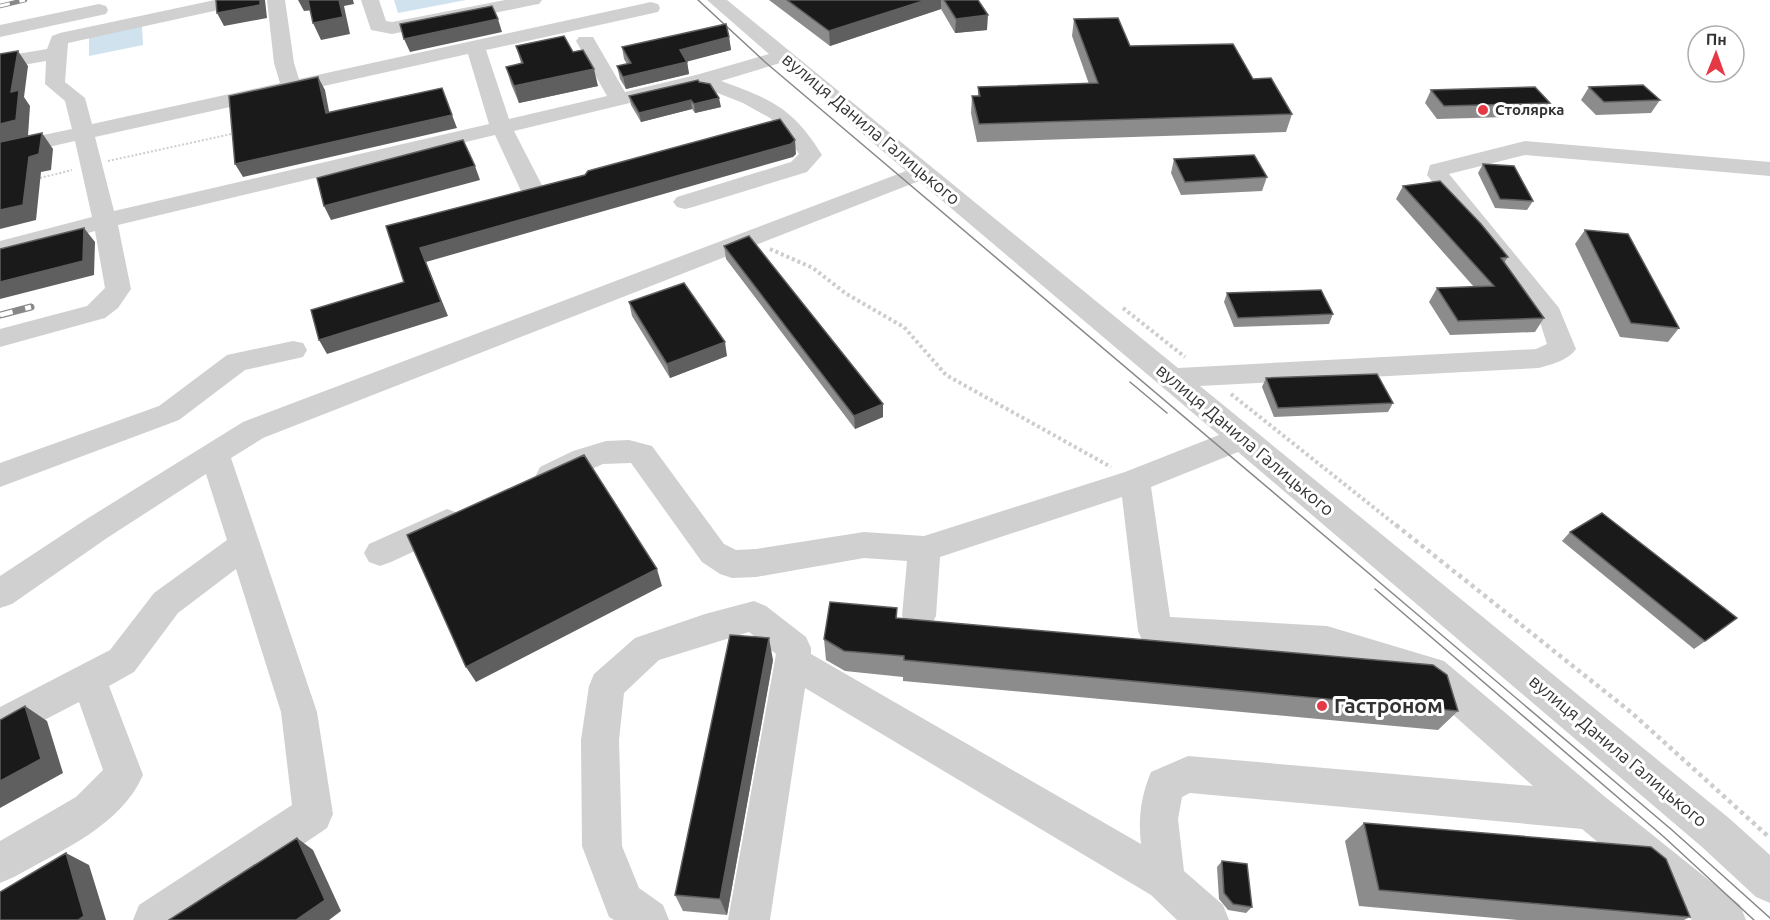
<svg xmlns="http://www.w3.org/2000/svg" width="1770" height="920" viewBox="0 0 1770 920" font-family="Ubuntu,sans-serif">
  <rect width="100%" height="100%" fill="#fff"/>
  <path fill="#cfe2ee" d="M394,0H466L398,13Z
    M142,26L143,45L89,56V36Z"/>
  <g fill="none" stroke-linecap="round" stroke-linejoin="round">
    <path stroke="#cdcdcd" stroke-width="2" stroke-dasharray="2 2" stroke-linecap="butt" d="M108,161L236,133
      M36,179L72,170"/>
    <path stroke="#cdcdcd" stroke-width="4" stroke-dasharray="3 3" stroke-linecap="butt" d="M770,249L813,268L845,293L904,327L946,375L1111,467
      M1123,308L1185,357
      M1231,394L1397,526"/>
    <path stroke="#cdcdcd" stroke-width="4.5" stroke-dasharray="4 4" stroke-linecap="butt" d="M1396,525L1633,714L1770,838"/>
    <path fill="#d0d0d0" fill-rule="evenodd" d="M215,0H250L247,4L241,5L68,43L65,82L85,98L92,124L280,83L274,63L267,0H285L294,63L299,79L651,2L658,4L660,8L658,12L486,50L509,119L607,96L576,41L579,37H593L625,92L696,75L769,54L707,0H727L1178,368L1536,349L1547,344L1538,316L1427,175L1430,165L1525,141L1770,162V176L1525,155L1449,174L1559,308L1576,349C1569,360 1552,364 1539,368L1200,386L1730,819L1770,855V903L1756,897L1702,847L1238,452L1151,487L1170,617L1327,626L1444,661L1604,796L1740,905L1746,920H1692L1582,829L1190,793L1182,797L1178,819L1184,871L1223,905L1229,920H1177L1151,895L805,688L770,920H728L776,654L749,632L659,660L624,693L619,740L622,846L639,888L663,905L669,920H614L609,917L582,846L581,740L589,686L594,674L635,638L705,614L754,601L766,606L806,637L811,648V654L1141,844C1138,818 1141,796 1151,772L1188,756L1533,786L1420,685L1327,656L1155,646L1143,642L1138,631L1122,497L940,557L936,616L931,626L919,631L907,626L902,616L907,561L864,558L756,577L732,578L720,574L702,562L631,463L603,464L551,487L540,483L536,475L540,467L573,451L606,441L629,440L652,446L724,544L736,550L756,549L864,532L924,536L1125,472L1219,435L919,181L263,438L231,458L317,712L333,814L327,828L191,920H133L139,905L292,805L281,712L236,569L178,613L134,672L109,686L143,775C121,826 60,851 14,877L0,883V841L76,797L103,770L79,702L0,743V707L110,650L154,593L227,540L206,474L107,538L12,604L0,608V576L85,520L243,422L906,171L780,63L721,81C771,99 793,108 822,155L807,172L693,207L685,209L677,207L673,202L677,197L791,162L799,154L782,129L770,118L743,103L700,86L514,131L546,193L542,198L534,200L526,198L522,193L495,135L118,225L131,289L118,308L105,318L0,347V329L87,306L105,288L95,231L0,257V241L92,217L75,141L0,158V144L72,129L65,101L45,84L46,61L0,69V57L47,49L52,36L60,33ZM468,54L489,124L114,211L95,137Z
      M361,0H379L386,21L392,22L505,0H542L539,4L533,5L392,34L371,30Z
      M99,4L106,6L108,10L106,14L0,37V25Z
      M293,341L303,343L307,350L303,357L245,370L179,420L0,487V463L159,406L227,355Z
      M447,509L458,513L463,522L458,531L391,562L380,566L369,562L364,553L369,544Z"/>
    <path stroke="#888" stroke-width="1.5" d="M698,0L765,62L1672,830L1770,918
      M1130,382L1167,413
      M1375,589L1664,837L1754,920"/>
    <defs>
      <path id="rail-far1" d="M0,6L25,0"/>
      <path id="rail" d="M0,315L31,307"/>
    </defs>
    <use href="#rail-far1" stroke="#888" stroke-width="4.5"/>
    <use href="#rail" stroke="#888" stroke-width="7"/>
    <use href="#rail-far1" stroke="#fff" stroke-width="3" stroke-dasharray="10" stroke-linecap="butt"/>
    <use href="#rail" stroke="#fff" stroke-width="4.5" stroke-dasharray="13" stroke-linecap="butt"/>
  </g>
  <path fill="#8c8c8c" d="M769,0H978L987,30L955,33L941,9L830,46Z
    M1074,19L1130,46L1253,79L1292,114L1286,132L977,142L971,113L972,96H978V87L1089,84L1072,36Z
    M729,37L731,50L687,61L689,74L626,89L620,79L617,66L627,64L624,59L622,47Z
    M516,46L573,52L598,86L519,103L511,84L506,67L521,63Z
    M698,80L721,107L695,113L692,109L641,122L631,105L629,96Z
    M1589,87L1660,100L1651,113L1596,115L1581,100Z
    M1431,90L1550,103L1542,116L1437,119L1425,103Z
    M1174,159L1267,177L1262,191L1181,195L1171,173Z
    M1483,164L1533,201L1527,210L1495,208L1478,173Z
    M1403,186L1508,257L1504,263L1544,318L1535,332L1450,335L1429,302L1437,288L1474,287L1396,199Z
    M1585,230L1679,328L1668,342L1620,337L1575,244Z
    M724,246L883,404V417L855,429L726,259Z
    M1227,293L1333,314L1329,324L1234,327L1224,302Z
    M629,302L727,356L670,378L632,316Z
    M1266,378L1393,403L1388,412L1274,417L1262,387Z
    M1570,532L1727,626L1694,649L1562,541Z
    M897,608V618L1458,711L1438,730L903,681V677L845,671L826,660L824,639Z
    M773,660L727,915L683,911L675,895Z
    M1364,823L1690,917L1684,920H1518L1359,906L1345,841Z
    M1222,861L1252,907L1246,913L1228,910L1219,899L1217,867Z"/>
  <path fill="#5f5f5f" d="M260,0H265L267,18L224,26L217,13Z
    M298,0H310L314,10L304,11Z
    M339,0H353L354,4L344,6L350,34L321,40L313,23Z
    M926,0H941V9L830,46L829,31Z
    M988,15L987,30L955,33L956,19Z
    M498,19L502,32L410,52L404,39Z
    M729,37L731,50L682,63L680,50Z
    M18,51L28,66L24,97L30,106L28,136L0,142V124L11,92Z
    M687,62L689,74L626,89L623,77Z
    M594,69L598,86L519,103L514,86Z
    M318,77L325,90L332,127L326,113Z
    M719,98L721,107L695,113L694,104Z
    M691,100L692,109L641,122L639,113Z
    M452,115L457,128L243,177L235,164Z
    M42,133L53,149L51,170L41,172L36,220L0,229V210Z
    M795,140L796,154L793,157L426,262L448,316L327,354L319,340L441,302L420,248Z
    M475,166L480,180L331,220L324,206Z
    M84,228L95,242L94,275L0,299V282Z
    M725,342L727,356L670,378L667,364Z
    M883,404V417L855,429L854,416Z
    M657,569L662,586L476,682L466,667Z
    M769,638L773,660L727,915L720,899Z
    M25,706L47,721L63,773L0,808V781Z
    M297,838L313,850L341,911L329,920H296Z
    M66,853L89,865L106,920H78Z"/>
  <path fill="#1a1a1a" stroke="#5f5f5f" stroke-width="1.5" d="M216,0H260V5L217,13Z
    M308,0H339L343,17L313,23Z
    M787,0H926L829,31Z
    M944,0H978L988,15L956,19Z
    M492,6L498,19L404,39L400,24Z
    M1118,18L1130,46L1233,44L1253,79L1271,78L1292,114L979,124L972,96H980L978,87L1098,83L1074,19Z
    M726,24L729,37L680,50L687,62L623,77L617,66L631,63L622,47Z
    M564,36L573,52L583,50L594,69L514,86L506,67L523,63L516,46Z
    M18,51L11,92L19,90L16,120L0,124V54Z
    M318,77L326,113L442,88L452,115L235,164L229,96Z
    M698,80L699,82L710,84L719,98L694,104L691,100L639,113L629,96Z
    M1643,85L1660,100L1604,102L1589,87Z
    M1535,87L1550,103L1444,106L1431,90Z
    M780,119L795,140L791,144L420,248L441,302L319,340L311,310L404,282L386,226L585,175L588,171Z
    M42,133L39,154L29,157L23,205L0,210V142Z
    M463,140L475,166L324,206L317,178Z
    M1254,155L1267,177L1185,182L1174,159Z
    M1483,164L1514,166L1533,201L1500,199Z
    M1440,181L1481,224L1508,257L1501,258L1544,318L1458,321L1437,288L1494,286L1403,186Z
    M84,228L83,261L0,282V249Z
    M1585,230L1628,234L1679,328L1631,323Z
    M749,236L883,404L854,416L724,246Z
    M684,283L725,342L667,364L629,302Z
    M1321,290L1333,314L1238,318L1227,293Z
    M1377,374L1393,403L1278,408L1266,378Z
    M584,455L657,569L466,667L407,535Z
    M1602,513L1737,618L1705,641L1570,532Z
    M830,602L897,608L896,618L1433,665L1447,675L1458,711L904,660V656L844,651L824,639Z
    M730,635L769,638L720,899L675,895Z
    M25,706L41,759L0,781V720Z
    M1364,823L1651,847L1666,859L1690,917L1379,890Z
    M297,838L325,900L296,920H169Z
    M66,853L84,916L78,920H0V892Z
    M1222,861L1247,864L1252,907L1233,904L1224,893Z"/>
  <g fill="#e63946" stroke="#fff" stroke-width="2">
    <circle cx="1483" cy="110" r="6"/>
    <circle cx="1322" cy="706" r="6"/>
  </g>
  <g text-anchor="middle" stroke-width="6" stroke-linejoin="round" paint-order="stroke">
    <g font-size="15" font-weight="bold" fill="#333" stroke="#fff" text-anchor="start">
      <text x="1495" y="115">Столярка</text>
    </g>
    <g font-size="18" fill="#333" stroke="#fff">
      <text transform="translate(871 129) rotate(40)" y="6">вулиця Данила Галицького</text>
      <text transform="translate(1245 440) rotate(40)" y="6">вулиця Данила Галицького</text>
      <text transform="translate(1618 751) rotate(40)" y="6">вулиця Данила Галицького</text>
    </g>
    <g font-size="21" font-weight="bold" fill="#333" stroke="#fff" text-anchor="start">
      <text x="1334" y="713">Гастроном</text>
    </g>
  </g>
  <g transform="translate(1716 54) rotate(1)"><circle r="28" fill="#ffffff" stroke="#adadad" stroke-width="1.5"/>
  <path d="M0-4.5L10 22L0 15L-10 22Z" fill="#e63946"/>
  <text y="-9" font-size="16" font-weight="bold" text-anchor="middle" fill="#333333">Пн</text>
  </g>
</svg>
